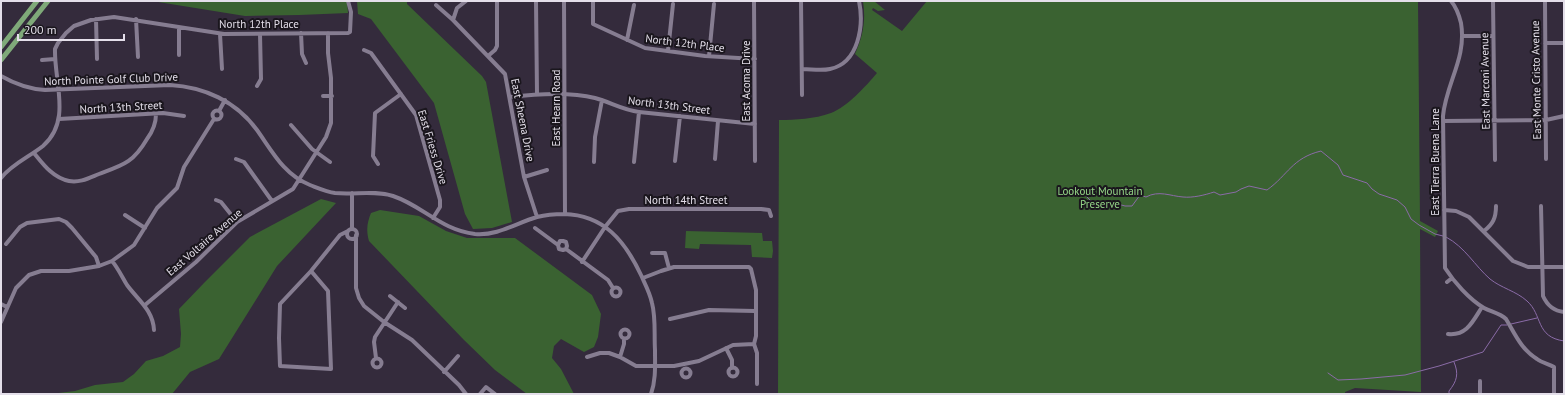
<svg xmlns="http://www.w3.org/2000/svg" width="1565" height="395" viewBox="0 0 1565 395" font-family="'PT Sans',sans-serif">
  <rect width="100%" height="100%" fill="#342b3c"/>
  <path fill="#3a6231" d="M152,1H347L348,13L299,15L245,16Z
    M357,1H407V4L482,76L486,82L512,222L492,228L473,229L465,214L434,103L371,19L358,14Z
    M863,1H874L885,10L878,11L873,8L872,10L902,31L927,1H1418L1420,221L1438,231L1435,237L1420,229L1421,392L1355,388L1345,392V394H778L779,120C796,120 814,119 831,113C847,107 866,86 877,73L855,54C863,36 866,21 863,1Z
    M321,199L336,203L277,266L219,359L190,372L172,394H50L75,391L95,385L123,382L134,374L146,361L163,356L180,347L181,334L179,309L204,283L250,237Z
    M380,210L419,216L446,231L467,238H515L592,295L601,314L598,337L594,347L584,352L561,339L554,346L552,358L561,369L574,394H527L495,370L464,340L369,241C366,230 367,223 371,213Z
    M686,231L762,233L763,241H772L773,251L772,258L752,257L751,245L700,244L699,249L685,248Z"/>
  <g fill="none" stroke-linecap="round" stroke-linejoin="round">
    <path stroke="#8a6ba7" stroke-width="1" d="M1083,193L1091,201L1102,208L1118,204L1125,206H1132L1140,195L1146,197C1159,190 1170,196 1183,197C1193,198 1205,195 1214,192L1220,195L1236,192L1241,189L1249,186L1267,190C1288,175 1292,158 1321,151L1338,165L1343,175L1367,183L1372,189L1379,194L1397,200L1405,207L1411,219L1419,225L1435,234L1443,236
      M1446,237C1465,247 1475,266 1490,279C1501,288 1516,291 1527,301C1543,315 1535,337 1564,341
      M1511,324L1537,318
      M1328,373L1338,380L1361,379L1405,375L1439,366L1483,352L1501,325H1507
      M1449,394V391C1457,381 1459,374 1454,362"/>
    <path stroke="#867d91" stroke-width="4" d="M536,1L537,94
      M564,1L565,214
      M593,1V24L645,48L705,56L755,59
      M754,1L755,161
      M801,1L802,95
      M1451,1C1457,8 1459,15 1461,23C1467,58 1446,83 1443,116L1445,268C1454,282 1469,299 1484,308C1491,312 1500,313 1506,319C1515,334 1521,349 1537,359C1542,363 1549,364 1554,367V394
      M1493,1L1495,160
      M1545,1L1546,159
      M436,5L453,20L505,74L524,177L537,217
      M96,19L97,59
      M136,19L138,57
      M453,20L457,8L466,1
      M179,27V55
      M301,33L302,54L306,63
      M220,34L222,69
      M1463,36H1493
      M627,40L634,5
      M1545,43H1564
      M364,50L371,53L416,115L440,200V207L433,218
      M668,51L673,4
      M488,56L495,50L497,46V1
      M709,56L714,4
      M42,60L55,59
      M802,69C811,69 821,71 830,69C859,63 864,25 859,1
      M1,76C15,84 29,89 45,90L170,85C204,87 236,101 257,130C272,151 284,175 310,185C318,188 327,192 335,193C355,195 374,190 393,196C423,206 441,230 475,234C498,236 516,223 537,217C545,215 555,214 564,214C604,215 625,241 641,275C645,284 650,293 652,303C656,318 654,335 655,350C655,365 656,380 651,394
      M257,86L261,79L260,34
      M323,96H332
      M510,97C535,94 571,92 595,98C610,102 623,110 639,112L755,124
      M212.5 115a4.5 4.5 0 1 1 9 0a4.5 4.5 0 1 1-9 0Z
      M219,111L225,100
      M59,119L163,113L184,116
      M1443,121L1546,120L1564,116
      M291,125L312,149L330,162
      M34,153C43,164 53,178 69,181C80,183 89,178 99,174C123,165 133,163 147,139C153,131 156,124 156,114
      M236,159L244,162L272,201
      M715,159L718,121
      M675,161L680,116
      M594,162L595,137L602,100
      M634,162L639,112
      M378,164L373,156L375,113L401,94
      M524,177L547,170
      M1,178C12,164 29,157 43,146C72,121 54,82 55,49L58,43L66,33L74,26L91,20L114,17L224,34L348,33L350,32L351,12L348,1
      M352,193V229
      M216,200L221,202L237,222
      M1541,206L1543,296C1547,305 1554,311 1564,312
      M1444,210L1456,211L1469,217L1513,261L1528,267H1564
      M125,215L145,228
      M535,228L558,245
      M347 234a5 5 0 1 1 10 0a5 5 0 1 1-10 0Z
      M1484,231C1493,224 1496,218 1496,206
      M356,235V288L359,298L364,306L384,322L412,340L459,385L466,394
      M6,244L20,227L27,223L59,219L66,222L72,228L96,257L99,266
      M566,249L567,246L566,242L563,241H560L558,245L559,249L563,250L566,249L608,280L613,288
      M652,253H665L669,268
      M112,261C118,268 122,277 127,285C138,300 153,310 154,330
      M582,262L605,227L618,211L629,209H761L769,210L771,216
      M311,271L328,291L331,369L280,366L279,338L280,304L311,271L340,235L348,231
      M643,278L661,271L674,267H749L751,269L756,290V336L754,344
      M1447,282L1452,278
      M611.5 292a4.5 4.5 0 1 1 9 0a4.5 4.5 0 1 1-9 0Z
      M390,296L405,308
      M1,304L7,307
      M145,305L196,262L237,222L293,189L326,137L331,123V78L328,53V33
      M670,319L709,310L755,311
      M1,322L16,288L29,275L41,271H69L99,266L112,261L134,245L157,208L177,188L184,167L214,119
      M620.5 334a4.5 4.5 0 1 1 9 0a4.5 4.5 0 1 1-9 0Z
      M1448,334C1467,336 1473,321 1482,307
      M754,344L757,353V384
      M726,348L732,360V368
      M587,357L600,353H609L620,357L636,366H674L699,361L733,345L754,344
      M620,357L624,344V339
      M376,358L374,342L375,337L398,302
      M372.5 363a4.5 4.5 0 1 1 9 0a4.5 4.5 0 1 1-9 0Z
      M728.5 372a4.5 4.5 0 1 1 9 0a4.5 4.5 0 1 1-9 0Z
      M681.5 373a4.5 4.5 0 1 1 9 0a4.5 4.5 0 1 1-9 0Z
      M444,372L458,356
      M1480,381V394
      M480,394L486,387L495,394"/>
    <path stroke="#7fa979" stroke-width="5" d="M1,47L37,1
      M1,60L48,1"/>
  </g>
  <g text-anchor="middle" stroke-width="4" stroke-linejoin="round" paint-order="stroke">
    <g font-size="11" fill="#e4dfea" stroke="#1a161d">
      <text x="259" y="28">North 12th Place</text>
      <text transform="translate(685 43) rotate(7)" y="4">North 12th Place</text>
      <text transform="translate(111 79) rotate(-2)" y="4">North Pointe Golf Club Drive</text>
      <text transform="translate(1536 80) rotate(-91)" y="4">East Monte Cristo Avenue</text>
      <text transform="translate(746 81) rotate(-90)" y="4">East Acoma Drive</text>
      <text transform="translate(1485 81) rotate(-91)" y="4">East Marconi Avenue</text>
      <text transform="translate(669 105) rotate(7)" y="4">North 13th Street</text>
      <text transform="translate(121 107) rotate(-3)" y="4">North 13th Street</text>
      <text transform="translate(556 108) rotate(-90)" y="4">East Hearn Road</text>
      <text transform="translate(523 120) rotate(79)" y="4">East Sheena Drive</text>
      <text transform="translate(433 147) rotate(73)" y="4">East Friess Drive</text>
      <text transform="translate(1435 162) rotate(-90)" y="4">East Tierra Buena Lane</text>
      <text x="686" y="204">North 14th Street</text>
      <text transform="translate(204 242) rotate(-41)" y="4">East Voltaire Avenue</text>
    </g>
    <g font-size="11" fill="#96d788" stroke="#1a161d">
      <text x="1100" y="195">Lookout Mountain<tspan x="1100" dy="13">Preserve</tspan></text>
    </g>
  </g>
  <rect width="1565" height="395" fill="none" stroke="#e4dfea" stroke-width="4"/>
  <path d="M18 34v6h106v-6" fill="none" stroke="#e4dfea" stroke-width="2"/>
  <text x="24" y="34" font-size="12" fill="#e4dfea" stroke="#1a161d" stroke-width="3" paint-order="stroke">200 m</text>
</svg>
